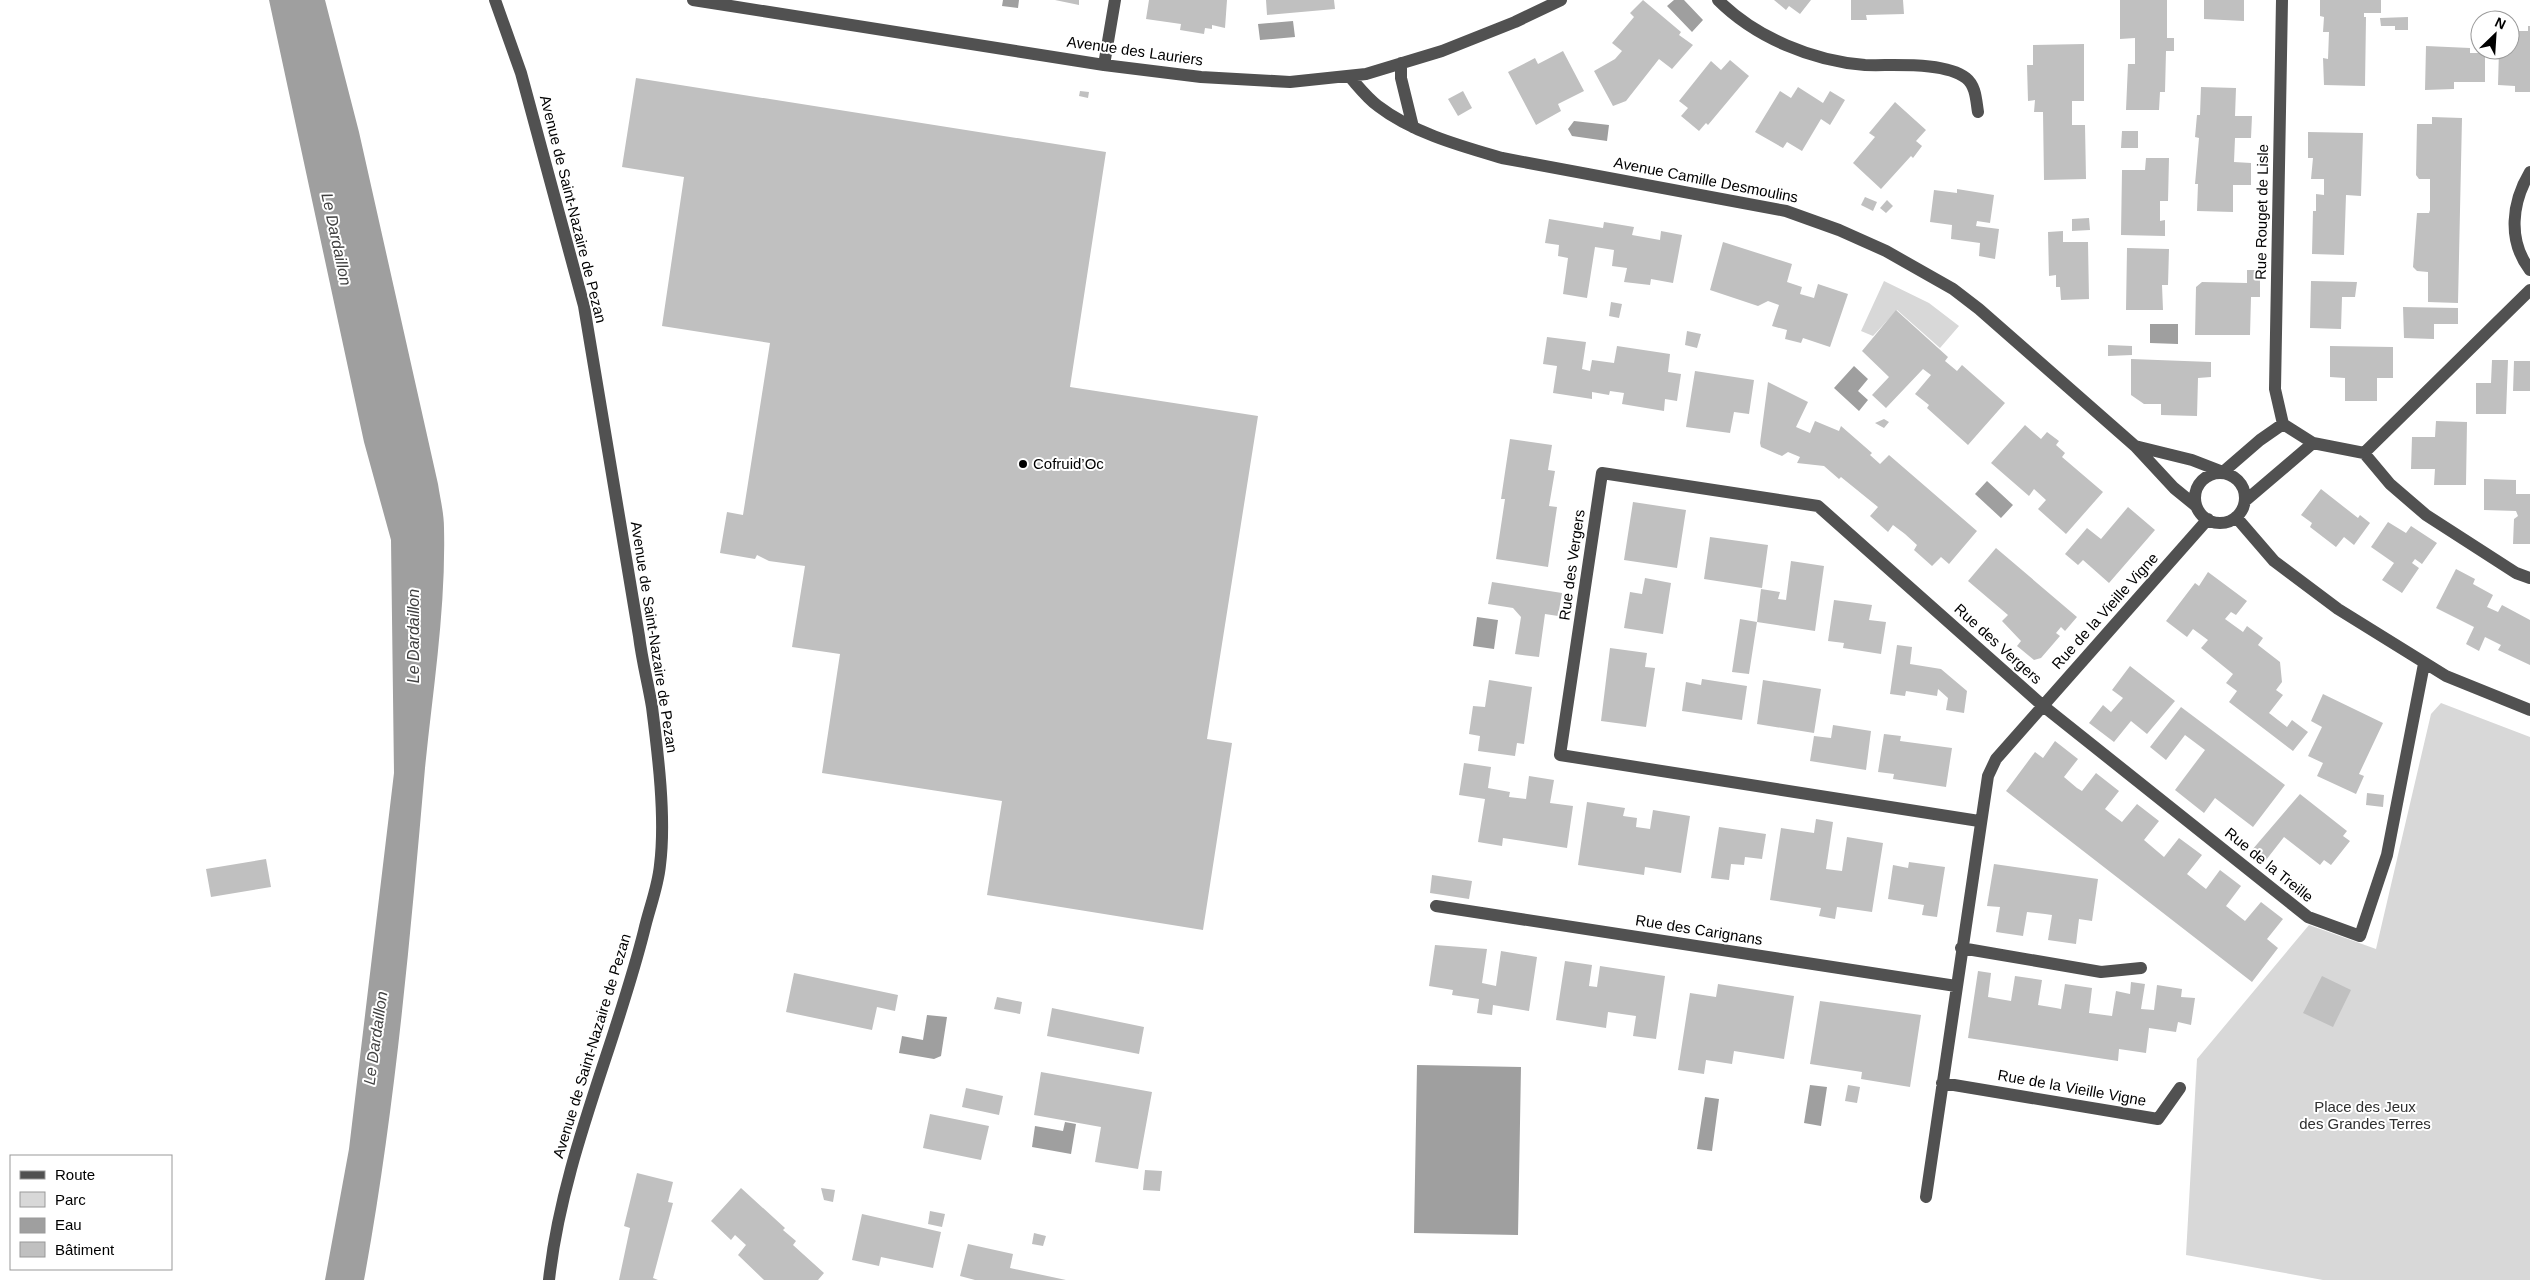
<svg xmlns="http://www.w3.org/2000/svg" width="2530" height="1280" viewBox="0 0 2530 1280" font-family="Helvetica,sans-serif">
  <rect width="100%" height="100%" fill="#fff"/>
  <path fill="#d8d8d8" d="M1884,281L1929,303L1959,326L1940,348L1897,310L1873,336L1861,331Z
    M2441,703L2530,737V1280H2323L2186,1255L2197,1059L2309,925L2376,949L2431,714Z"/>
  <path fill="#9f9f9f" d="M269,0H325L359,132L438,484C440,498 444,513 444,528C446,608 433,689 425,768C410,940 395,1111 364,1280H325L349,1149L394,773L391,540L364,442Z
    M1003,0H1019L1018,8L1002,6Z
    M1674,0H1684L1703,20L1692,32L1667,6Z
    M1293,21L1295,37L1260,40L1258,24Z
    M1574,121L1609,125L1607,141L1572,136L1568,129Z
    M2150,324H2178V344L2150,343Z
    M1854,366L1868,379L1858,391L1868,400L1859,411L1834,388Z
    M1987,481L2013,505L2001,518L1975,494Z
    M1477,617L1498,620L1494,649L1473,646Z
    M927,1015L947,1017L941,1056L934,1059L899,1053L902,1036L923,1040Z
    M1417,1065L1521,1067L1518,1235L1414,1233Z
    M1810,1085L1827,1087L1821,1126L1804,1123Z
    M1705,1097L1719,1099L1712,1151L1697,1149Z
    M1065,1122L1076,1124L1071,1154L1032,1147L1035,1126L1063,1131Z"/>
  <path fill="#c0c0c0" d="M1055,0H1079V5Z
    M1149,0H1227L1225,28L1212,25V29L1205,28L1204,34L1180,30L1181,24L1146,19Z
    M1266,0H1334L1335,9L1267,15Z
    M1643,0L1681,32L1679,35L1693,45L1672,69L1659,59L1626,101L1613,106L1594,71L1615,59L1622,51L1612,43L1634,17L1630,13Z
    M1774,0H1811L1800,14L1789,6L1786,10Z
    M1851,0H1903L1904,14L1866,15L1867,20H1851Z
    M2120,0H2167V38H2174V51H2166L2165,92H2160L2159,110H2126L2128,64H2135V38L2120,39Z
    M2204,0H2244V21L2204,19Z
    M2320,0H2381V13H2364V17H2366L2365,86L2324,85L2323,58L2328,59L2329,32H2323L2324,17L2320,16Z
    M2408,17V30H2395V26H2381L2380,18Z
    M2528,26H2530V92H2515V86L2498,85L2499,50H2510V31H2528Z
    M2084,44V101H2072V125H2085L2086,179L2044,180L2043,112H2034L2035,100L2028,101L2027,65H2033V45Z
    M2426,46L2470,48V53H2485V82H2454V89L2425,90Z
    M1563,51L1584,91L1558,104L1561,111L1536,125L1508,72L1535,58L1538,64Z
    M1730,60L1749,76L1708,125L1706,123L1699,131L1681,116L1688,108L1679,101L1711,61L1721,70Z
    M636,78L1106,152L1070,387L1258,416L1207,739L1232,743L1203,930L987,895L1002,801L822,773L840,654L792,647L805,566L769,561L757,555L755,559L720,553L727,512L743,515L770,343L662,326L684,177L622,167Z
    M1798,87L1823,103L1830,91L1845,100L1830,125L1821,119L1802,151L1787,142L1783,148L1755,132L1780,91L1791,98Z
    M2201,87L2236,88L2235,116H2252L2251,138H2235L2234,162L2251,163V185H2233V212L2197,211L2198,184H2195L2199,138L2195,137L2197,115H2200Z
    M1080,91L1089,92L1088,98L1079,96Z
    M1463,91L1472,108L1458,116L1448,99Z
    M1895,102L1926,130L1916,141L1922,146L1913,158L1911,156L1881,189L1853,163L1875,137L1869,133Z
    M2432,117L2462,118L2458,303L2428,302V272L2417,271L2413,267L2417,213H2429L2430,210V179H2419L2416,175L2417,124H2432Z
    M2122,131H2138V148H2121Z
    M2308,132L2363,133L2361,196L2346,195L2344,255L2312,254L2313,211H2316V194L2324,195V179H2311L2313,158H2308Z
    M2146,158H2169L2168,201H2160V221L2165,220V236L2121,235L2122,170H2145Z
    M1957,189L1994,195L1990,223L1977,221L1976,226L1999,229L1995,259L1979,256L1980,243L1951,239L1952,225L1930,222L1934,190L1957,193Z
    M1865,197L1877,202L1873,211L1861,205Z
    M1887,200L1893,206L1886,213L1880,208Z
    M2089,218L2090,230L2072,231V219Z
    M1549,219L1603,228L1604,222L1634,227L1632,235L1660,240L1661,231L1682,235L1673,283L1651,279L1650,285L1624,282L1627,268L1612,266L1614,250L1595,247L1587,298L1563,294L1568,258L1558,256L1559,245L1545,243Z
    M2063,231V242H2088L2089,299L2061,300L2060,287H2056V275L2049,276L2048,232Z
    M1723,242L1792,264L1787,282L1802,287L1800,294L1814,298L1818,284L1848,294L1830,347L1803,338L1801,343L1785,339L1787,330L1772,326L1779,305L1768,301L1758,306L1710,290Z
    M2127,248L2169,249L2168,285H2162L2163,310H2126Z
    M2247,270H2260V297H2251L2250,335H2195L2196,287L2202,282L2247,283Z
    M2311,281L2357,282L2355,297H2342L2341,329L2310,328Z
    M1611,302L1622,304L1619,318L1609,316Z
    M2403,307L2458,308V324H2434V339L2404,338Z
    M1896,310L1948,357L1945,361L1957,371L1962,365L2005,403L1968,445L1927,408L1929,405L1915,394L1931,375L1923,369L1886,408L1872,395L1889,377L1862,351Z
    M1687,331L1701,334L1697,348L1685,345Z
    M1547,337L1586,342L1582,369L1590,371L1592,360L1614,363L1617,346L1670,354L1668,372L1681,374L1677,401L1665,399L1664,411L1622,404L1624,393L1610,391L1609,395L1592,392V399L1553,393L1557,366L1543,364Z
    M2108,345L2132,346V355L2108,356Z
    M2330,346L2393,347V378H2377V401H2345V378L2330,377Z
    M2131,359L2211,362V377L2198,378L2197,416L2161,415V404H2144L2131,395Z
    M2492,360H2508L2506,414H2476V383H2491Z
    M2514,361H2530V391H2513Z
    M1695,371L1754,380L1749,414L1734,412L1730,433L1686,427Z
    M1768,382L1808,402L1796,427L1810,433L1815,421L1839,431L1841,426L1872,453L1870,455L1880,464L1889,455L1977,531L1949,564L1941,557L1932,566L1914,550L1917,545L1905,534L1893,525L1888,532L1870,516L1878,507L1841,477L1839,479L1824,466L1797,463L1800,457L1788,452L1782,456L1761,447L1760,443Z
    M1884,419L1889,422L1884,428L1875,423Z
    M2436,421L2467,422L2466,485H2434L2435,469H2411L2412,437H2435Z
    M2025,425L2041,439L2047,432L2059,441L2056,445L2065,453L2062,457L2103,492L2066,534L2038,509L2046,500L2034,489L2029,496L1991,463Z
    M1510,439L1552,445L1548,470L1555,471L1549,506L1557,507L1548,567L1496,559L1505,499H1501Z
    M2484,479L2516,480V494H2530V544H2513L2514,519L2518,516L2516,511L2484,510Z
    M2321,489L2358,518L2360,515L2370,523L2354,545L2344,537L2336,547L2310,527L2312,523L2301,515Z
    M1633,502L1686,510L1677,568L1624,560Z
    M2128,507L2155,530L2109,583L2083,560L2078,565L2065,554L2087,528L2101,539Z
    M2388,522L2406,533L2411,526L2437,543L2422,564L2415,559L2412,563L2419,568L2402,593L2382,580L2394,563L2371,547Z
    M1710,537L1768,545L1762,588L1704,579Z
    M1996,548L2077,617L2065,631L2061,627L2056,633L2060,636L2041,658L2034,660L2017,646L2021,641L2002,621L2008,615L1968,581Z
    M1791,561L1824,566L1815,631L1757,622L1761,589L1780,592L1778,599L1786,600Z
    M2456,569L2475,579L2473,584L2493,595L2487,607L2498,612L2502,605L2530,620V665L2498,650L2501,645L2485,637L2479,651L2466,644L2474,627L2436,608Z
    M2208,572L2247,601L2236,615L2231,612L2225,619L2243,632L2247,626L2263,638L2258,645L2280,662L2282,682L2276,690L2283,695L2269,713L2287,727L2292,720L2308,732L2293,751L2229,702L2237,691L2226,683L2233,674L2201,648L2208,640L2193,629L2187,637L2166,621L2195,583L2199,586Z
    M1645,578L1671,583L1663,634L1624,628L1630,592L1642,594Z
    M1492,582L1562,593L1558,616L1545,614L1539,657L1515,654L1521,617L1513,608L1488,604Z
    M1834,600L1872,605L1869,620L1886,622L1881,654L1843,648L1844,643L1828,641Z
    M1740,619L1757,622L1749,674L1732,672Z
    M1897,645L1912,647L1910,664L1941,669L1967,691L1964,713L1946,710L1948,698L1938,689L1937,696L1906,691L1905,696L1890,694Z
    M1610,648L1647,653L1645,667L1655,668L1646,727L1601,721Z
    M2130,666L2175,701L2147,734L2131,721L2114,742L2089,723L2103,705L2111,712L2123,698L2112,690Z
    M1702,679L1747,686L1742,720L1682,711L1686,682L1701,685Z
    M1489,680L1532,687L1524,744L1517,743L1515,756L1478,751L1480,736L1469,734L1473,706L1485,707Z
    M1763,680L1821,689L1814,733L1757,724Z
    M2323,694L2383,723L2359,774L2364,776L2356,794L2317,776L2323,763L2308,756L2322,727L2311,721Z
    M2181,707L2285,785L2253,827L2215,798L2204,813L2175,790L2205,750L2185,735L2166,760L2150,747Z
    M1833,725L1871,731L1866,770L1810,761L1814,736L1831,738Z
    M1884,734L1901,736L1900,741L1952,748L1946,787L1893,779L1894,774L1878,772Z
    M2055,741L2078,759L2064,777L2077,788L2082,791L2096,773L2119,791L2105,809L2110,813L2122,822L2137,804L2159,821L2144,840L2164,857L2179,838L2202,855L2187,874L2206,889L2220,870L2241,886L2226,906L2245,921L2261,902L2283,919L2267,939L2278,948L2252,982L2006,791L2035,752L2043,758Z
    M1464,763L1491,767L1488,788L1510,792L1509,797L1526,799L1529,776L1554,780L1550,803L1573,806L1567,848L1503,838L1502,846L1478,842L1485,799L1459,795Z
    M2367,793L2384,795L2383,807L2366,805Z
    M2300,794L2347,831L2343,836L2350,841L2331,865L2324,860L2320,865L2284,837L2266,860L2252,850Z
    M1587,802L1625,808L1623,816L1637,818L1636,827L1650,829L1653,810L1690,816L1681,873L1645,867L1644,875L1578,865Z
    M1816,819L1833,822L1826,869L1842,871L1847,837L1883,843L1872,912L1837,907L1835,919L1819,916L1821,908L1770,900L1781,828L1814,833Z
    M1719,827L1766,834L1762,859L1745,857L1744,865L1731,864L1729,880L1711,878Z
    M266,859L271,887L211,897L206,869Z
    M1909,862L1945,867L1937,917L1922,915L1924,905L1888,899L1893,865L1908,868Z
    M1994,864L2098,879L2092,921L2079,919L2076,944L2048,940L2052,915L2045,914L2027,912L2023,936L1996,932L2000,907L1987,906Z
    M1432,875L1472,881L1469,899L1430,893Z
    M1435,945L1487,949L1482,983L1496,986L1501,951L1537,957L1529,1011L1493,1005L1492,1015L1477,1013L1479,999L1452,995L1453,990L1429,986Z
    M1565,961L1592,965L1589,986L1597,987L1600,966L1665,976L1656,1039L1633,1036L1636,1016L1608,1012L1606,1028L1556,1020Z
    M1978,971L1991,973L1988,997L2011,1001L2015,976L2042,980L2038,1005L2056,1008L2061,1009L2065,984L2092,988L2089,1013L2112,1016L2116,991L2130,994L2131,982L2145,984L2141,1009L2154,1010L2157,985L2182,989L2181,997L2195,998L2191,1025L2178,1022L2176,1032L2149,1028L2146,1053L2119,1049L2118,1061L1968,1038Z
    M794,973L898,995L895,1011L877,1007L872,1030L786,1012Z
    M2322,976L2351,990L2333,1027L2303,1013Z
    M1718,984L1794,996L1784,1059L1734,1051L1732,1064L1706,1060L1704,1074L1678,1070L1690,993L1716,997Z
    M997,997L1022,1002L1020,1014L994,1009Z
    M1820,1001L1921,1015L1910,1087L1861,1079L1862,1072L1810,1064Z
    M1052,1008L1144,1027L1139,1054L1047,1036Z
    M1041,1072L1152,1092L1138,1169L1095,1162L1101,1127L1034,1115Z
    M1848,1085L1860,1087L1857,1103L1845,1101Z
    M966,1088L1003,1096L999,1115L962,1107Z
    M930,1114L989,1126L981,1160L923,1148Z
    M1145,1170L1162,1171L1160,1191L1143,1190Z
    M637,1173L673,1182L668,1202L673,1203L653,1278L658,1280H619L630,1228L624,1226Z
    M741,1188L785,1228L783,1230L796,1241L793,1245L824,1273L818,1280H764L738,1255L746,1245L735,1235L731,1240L711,1221Z
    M821,1188L835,1190L833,1202L824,1200Z
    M930,1211L945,1214L942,1227L928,1224Z
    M862,1214L941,1232L933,1268L881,1257L879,1266L852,1260Z
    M1034,1233L1046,1236L1043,1246L1032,1244Z
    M968,1244L1013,1254L1010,1268L1066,1280H975L960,1276Z"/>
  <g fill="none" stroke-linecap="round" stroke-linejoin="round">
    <path stroke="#515151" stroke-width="12" d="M495,0L521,73L584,306L639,636C642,661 648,683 652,707C658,754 666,818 660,865C658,887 649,909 644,931C615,1047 562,1160 549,1280
      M693,0L1104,65L1201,77L1290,82L1366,74L1442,51L1515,22L1561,0
      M1718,0C1756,38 1813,61 1865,65C1892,66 1944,61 1966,78C1976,86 1976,100 1978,112
      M2282,0L2275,389L2283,424
      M1401,63V78L1413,127
      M1104,65L1115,0
      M1349,76C1358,86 1367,98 1378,106C1413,133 1461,146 1502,158L1786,211L1839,230L1886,251L1953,289L1979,309L2135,446L2174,488L2196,506
      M2530,172C2512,202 2507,240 2530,270
      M2283,424L2313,443L2364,453L2530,290
      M2135,446L2192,460L2223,472L2260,440L2283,424
      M2364,453L2390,484L2426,515L2516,573L2530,578
      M2195 498a25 25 0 1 1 50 0a25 25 0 1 1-50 0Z
      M2245,501L2313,443
      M2236,517L2274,561L2338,609L2446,676L2530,710
      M1979,821L1560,755L1602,473L1818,506L2042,705L2308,917L2360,936L2387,855L2424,664
      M1436,906L1956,986
      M1961,948L2101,972L2141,968
      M1942,1083L2158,1119L2180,1088
      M1926,1197L1988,776L1996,759L2208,519"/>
  </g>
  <circle fill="#000" stroke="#fff" stroke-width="2" cx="1023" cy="464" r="5"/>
  <g text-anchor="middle" stroke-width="4" stroke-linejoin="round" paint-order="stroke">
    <g font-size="15" fill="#000" stroke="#fff">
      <text transform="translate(1135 51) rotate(8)" y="5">Avenue des Lauriers</text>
      <text transform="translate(1706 180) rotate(11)" y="5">Avenue Camille Desmoulins</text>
      <text transform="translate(573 209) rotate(76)" y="5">Avenue de Saint-Nazaire de Pezan</text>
      <text transform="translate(2262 212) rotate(-89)" y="5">Rue Rouget de Lisle</text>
      <text transform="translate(1572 565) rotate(-82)" y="5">Rue des Vergers</text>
      <text transform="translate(2105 611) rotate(-48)" y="5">Rue de la Vieille Vigne</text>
      <text transform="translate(654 637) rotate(81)" y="5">Avenue de Saint-Nazaire de Pezan</text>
      <text transform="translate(1998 644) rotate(42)" y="5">Rue des Vergers</text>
      <text transform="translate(2269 865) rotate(39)" y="5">Rue de la Treille</text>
      <text transform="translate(1699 930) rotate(9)" y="5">Rue des Carignans</text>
      <text transform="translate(592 1046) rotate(-73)" y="5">Avenue de Saint-Nazaire de Pezan</text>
      <text transform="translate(2072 1088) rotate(10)" y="5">Rue de la Vieille Vigne</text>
    </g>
    <g font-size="15" fill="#000" stroke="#fff" text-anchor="start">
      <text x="1033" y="469">Cofruid’Oc</text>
    </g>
    <g font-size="15" fill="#2f2f2f" stroke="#fff">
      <text x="2365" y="1112">Place des Jeux<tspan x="2365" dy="17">des Grandes Terres</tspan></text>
    </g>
    <g font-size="16" font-style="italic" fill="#404040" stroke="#fff">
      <text transform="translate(337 239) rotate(78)" y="6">Le Dardaillon</text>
      <text transform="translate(413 636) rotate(-90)" y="6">Le Dardaillon</text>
      <text transform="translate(375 1038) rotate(-82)" y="6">Le Dardaillon</text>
    </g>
  </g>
  <rect x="10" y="1155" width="162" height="115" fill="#ffffff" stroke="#999999"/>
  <rect x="20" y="1171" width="25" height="8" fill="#515151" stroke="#999999"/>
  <text x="55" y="1180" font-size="15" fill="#000000">Route</text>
  <rect x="20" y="1192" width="25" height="15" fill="#d8d8d8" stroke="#999999"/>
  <text x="55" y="1205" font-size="15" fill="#000000">Parc</text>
  <rect x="20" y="1218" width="25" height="15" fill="#9f9f9f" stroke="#999999"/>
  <text x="55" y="1230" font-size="15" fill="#000000">Eau</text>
  <rect x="20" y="1242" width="25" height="15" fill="#c0c0c0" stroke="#999999"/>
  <text x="55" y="1255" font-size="15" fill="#000000">Bâtiment</text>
  <g transform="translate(2495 35) rotate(25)"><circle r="24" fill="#ffffff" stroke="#999999"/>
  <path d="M0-4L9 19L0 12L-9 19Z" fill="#000000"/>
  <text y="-8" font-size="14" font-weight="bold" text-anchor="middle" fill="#000000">N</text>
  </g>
</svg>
